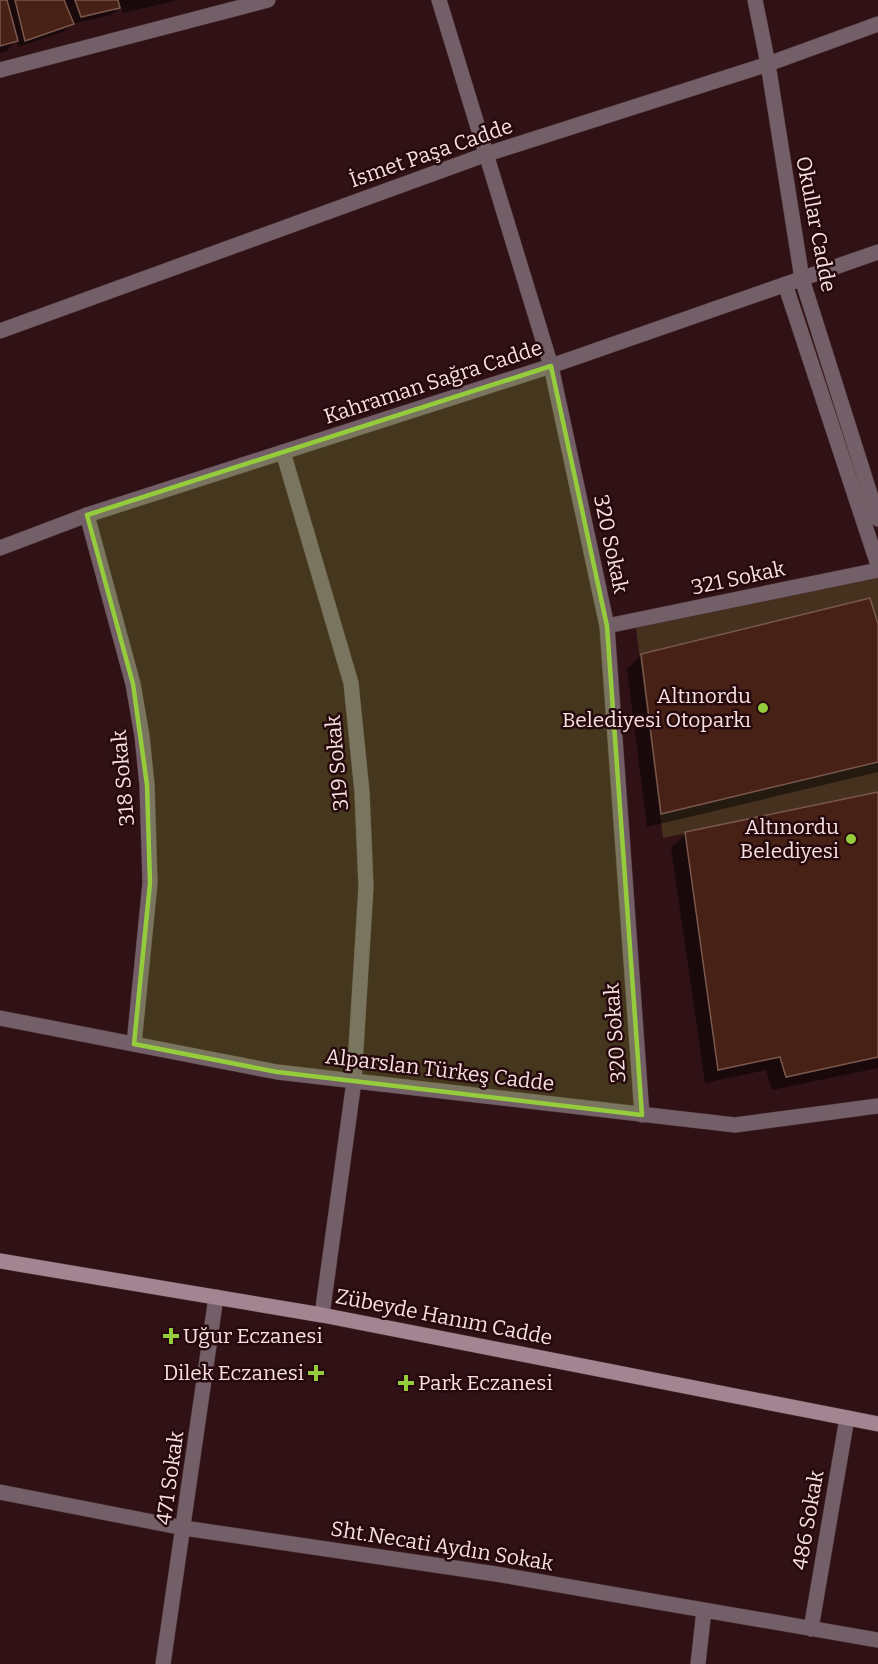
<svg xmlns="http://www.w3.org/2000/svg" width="878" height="1664" viewBox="0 0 878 1664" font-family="Bitter,serif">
  <rect width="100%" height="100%" fill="#301216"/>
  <path fill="#46311f" d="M878,570V792L663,838L635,620Z"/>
  <path fill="#0007" d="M0,0H62L66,9L68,8L65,0H178L123,13L121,6L111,15L72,24L65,31L18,47L17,40L6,51L0,53Z
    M878,629V772L647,827L627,669L641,655Z
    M878,794V1068L772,1090L766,1070L705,1083L671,848L686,834Z"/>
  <path fill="#472116" stroke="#7a574d" stroke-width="1.5" d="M0,0H7L18,41L0,46Z
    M15,0H64L74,24L25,41Z
    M75,0H118L120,8L81,17Z
    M870,598L878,624V762L661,814L641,654Z
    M878,792V1057L786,1077L780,1057L718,1070L685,832Z"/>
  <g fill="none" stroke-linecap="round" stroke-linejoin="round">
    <defs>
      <path id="pedestrian" d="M785,284L878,565
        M0,331L487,154L768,64"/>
      <path id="minor" d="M439,0L551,366L607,626L642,1115
        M0,70L268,0
        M283,452L351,683L362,792L366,887L354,1081L322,1315
        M87,515L133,684L142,736L147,785L150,883L134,1044
        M607,626L878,570
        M0,1492L184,1528L496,1574L878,1640
        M811,1629L847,1418
        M163,1664L216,1297
        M698,1664L704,1610"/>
      <path id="tertiary" d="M755,0L768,64L802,279L878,519
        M768,64L878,24
        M0,548L87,515L551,366L878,252
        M0,1018L277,1072L735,1125L878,1106"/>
      <path id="secondary" d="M0,1261L322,1315L878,1424"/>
    </defs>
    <use href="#pedestrian" stroke="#4c2f32" stroke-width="16"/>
    <use href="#minor" stroke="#4c2f32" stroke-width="16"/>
    <use href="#tertiary" stroke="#4c2f32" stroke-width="16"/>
    <use href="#secondary" stroke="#4c2f32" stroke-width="16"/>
    <use href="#pedestrian" stroke="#725f67" stroke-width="15"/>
    <use href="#minor" stroke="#725f67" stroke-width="15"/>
    <use href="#tertiary" stroke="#725f67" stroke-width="15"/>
    <use href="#secondary" stroke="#a38592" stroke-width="15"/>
  </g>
  <path fill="#94cc3c" fill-opacity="0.2" stroke="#94cc3c" stroke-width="4.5" stroke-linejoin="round" d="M551,366L607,626L642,1115L277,1072L134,1044L150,883L147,785L133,684L87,515Z"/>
  <g fill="#94cc3c" stroke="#26090d" stroke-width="2">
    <circle cx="763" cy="708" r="6"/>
    <circle cx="851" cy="839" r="6"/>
    <path d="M168 1327h6v6h6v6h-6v6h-6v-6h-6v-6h6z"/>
    <path d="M313 1364h6v6h6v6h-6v6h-6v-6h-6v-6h6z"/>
    <path d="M403 1374h6v6h6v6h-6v6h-6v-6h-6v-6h6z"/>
  </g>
  <g text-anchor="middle" stroke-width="5" stroke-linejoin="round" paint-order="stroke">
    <g font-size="21" fill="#f6e0e1" stroke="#26090d">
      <text transform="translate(431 153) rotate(-19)" y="7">İsmet Paşa Cadde</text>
      <text transform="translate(816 224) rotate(79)" y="7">Okullar Cadde</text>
      <text transform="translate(433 382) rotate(-18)" y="7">Kahraman Sağra Cadde</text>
      <text transform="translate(611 544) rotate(78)" y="7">320 Sokak</text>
      <text transform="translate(738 578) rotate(-12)" y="7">321 Sokak</text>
      <text transform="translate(337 763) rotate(-95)" y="7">319 Sokak</text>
      <text transform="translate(123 778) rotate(-95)" y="7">318 Sokak</text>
      <text transform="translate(615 1033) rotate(-94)" y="7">320 Sokak</text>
      <text transform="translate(440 1070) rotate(7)" y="7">Alparslan Türkeş Cadde</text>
      <text transform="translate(444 1317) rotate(11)" y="7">Zübeyde Hanım Cadde</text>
      <text transform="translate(170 1478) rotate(-82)" y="7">471 Sokak</text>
      <text transform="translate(808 1520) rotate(-80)" y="7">486 Sokak</text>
      <text transform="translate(442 1546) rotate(9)" y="7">Sht.Necati Aydın Sokak</text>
    </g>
    <g font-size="21" fill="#f6e0e1" stroke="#26090d" text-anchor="end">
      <text x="751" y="703">Altınordu<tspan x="751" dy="24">Belediyesi Otoparkı</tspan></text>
      <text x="839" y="834">Altınordu<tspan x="839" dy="24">Belediyesi</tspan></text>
      <text x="183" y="1343" text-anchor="start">Uğur Eczanesi</text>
      <text x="304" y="1380">Dilek Eczanesi</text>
      <text x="418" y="1390" text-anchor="start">Park Eczanesi</text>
    </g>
  </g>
</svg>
